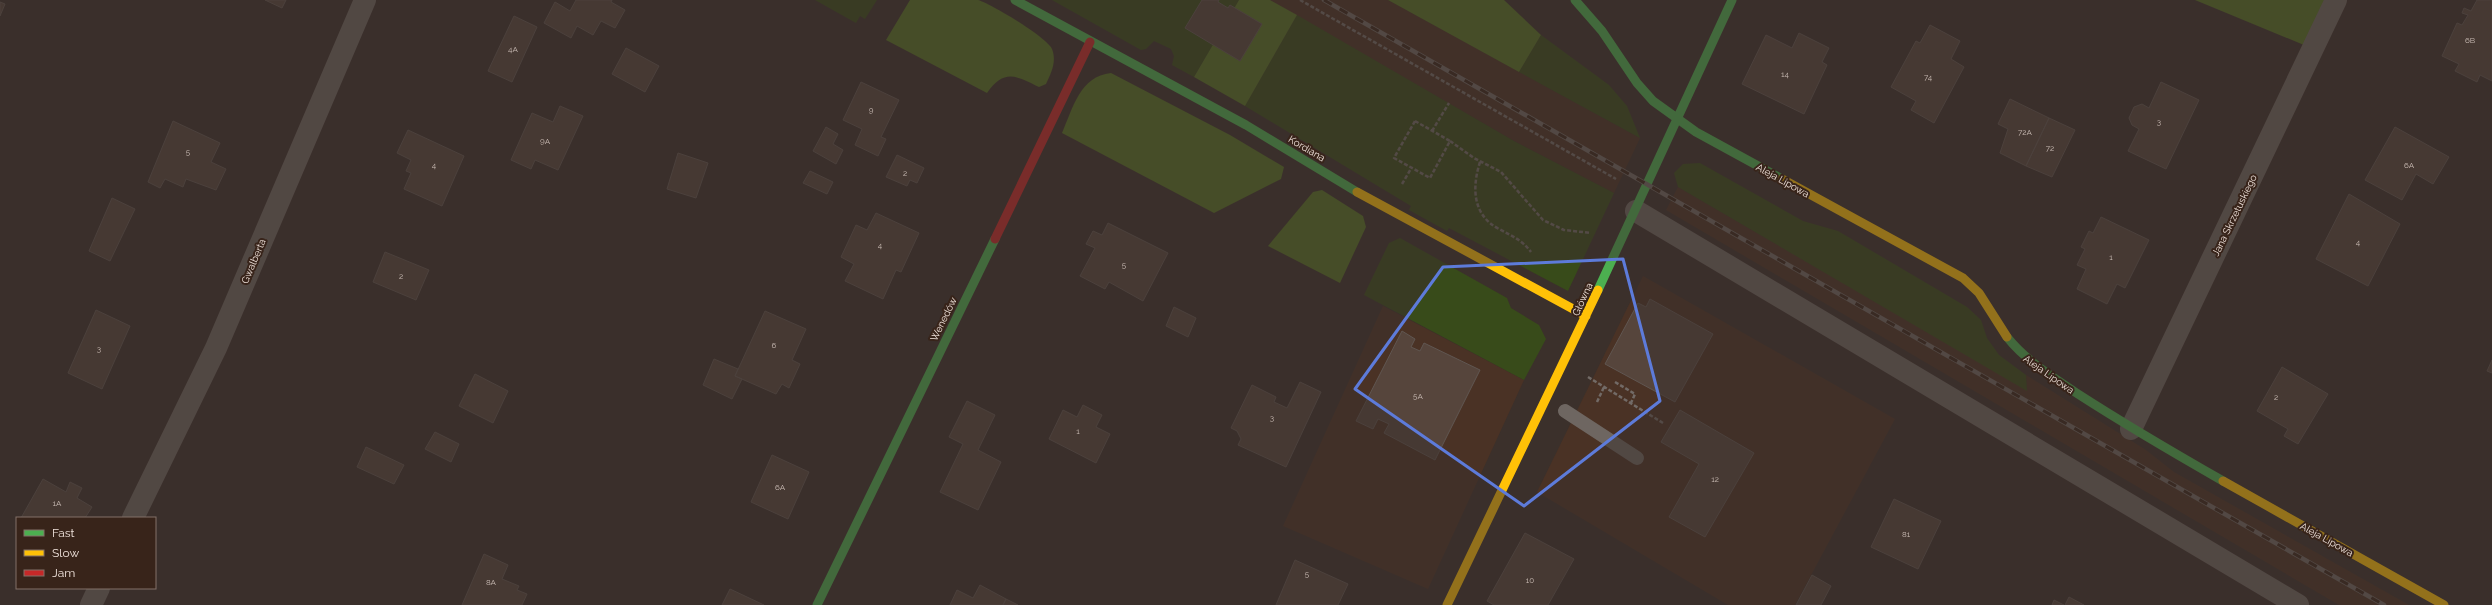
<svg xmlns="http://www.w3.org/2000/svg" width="2492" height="605" viewBox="0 0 2492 605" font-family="Raleway,sans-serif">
  <rect width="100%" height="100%" fill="#3b302b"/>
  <path fill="#4a3225" d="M1270,0H1388L1640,138L1614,193L1514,141Z
    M1678,187L2027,390L2026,375L2146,450L2174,472L2409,605H2339L1666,210Z
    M1643,276L1895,419L1795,605H1728L1537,492Z
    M1383,306L1524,380L1428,589L1283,526Z"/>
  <path fill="#384b1a" d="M815,0H877L865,19L860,16L856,23Z
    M1052,0H1239L1194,77L1172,65L1174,56L1171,49L1154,41L1146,49L1141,50Z
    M1297,15L1514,141L1614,193L1568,291L1449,228L1447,231L1409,210L1411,206L1245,106Z
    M1541,35L1609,85L1627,106L1640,138L1519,72Z
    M1700,163L1803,221L1838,231L1967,307L1981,320L1987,338L1999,355L2026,375L2027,391L1678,187L1674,173L1683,164Z
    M1400,238L1507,298L1511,308L1539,325L1546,339L1524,380L1364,295L1389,243Z"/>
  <path fill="#547124" d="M910,0C925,0 965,0 978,0C990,3 1048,38 1052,49C1057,62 1051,73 1046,84L1039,87C1015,75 1004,69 987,93L886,40Z
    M1239,0H1270L1297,15L1245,106L1194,77Z
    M1388,0H1504L1541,35L1519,72Z
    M2195,0H2325L2304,45Z
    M1111,73L1230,135L1284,167L1281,179L1214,213L1062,133C1073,108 1080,76 1111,73Z
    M1322,190L1363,216L1366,227L1340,283L1268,246L1313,192Z"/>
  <path fill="#56453c" stroke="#605651" d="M265,0H286L282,8Z
    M576,0H612L611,2L625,10L615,28L601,21L593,35L577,26L571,38L544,23L555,2L570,11Z
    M1202,0H1219L1218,2L1228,8L1230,5L1262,24L1240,61L1185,28Z
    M2477,0H2492V81L2480,75L2477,82L2455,71L2459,64L2442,56L2457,23L2462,25L2468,15L2462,13L2464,8L2471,11Z
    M0,2L5,4L0,16Z
    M514,16L537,27L512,82L488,71Z
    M1930,25L1960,41L1951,59L1964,67L1934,123L1911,110L1916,101L1891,87L1916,41L1920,43Z
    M1799,33L1829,48L1822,62L1827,65L1804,114L1742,84L1766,35L1792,48Z
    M626,48L659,66L645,92L612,74Z
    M861,82L899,100L881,137L886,139L878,156L855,145L862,129L843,120Z
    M2161,82L2199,100L2166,169L2128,151L2139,129L2132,125L2129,118L2134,107L2142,104L2149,108Z
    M2010,99L2049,118L2026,166L2000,153L2008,129L1998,124Z
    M560,106L583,116L558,170L535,160L531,169L511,160L532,113L553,122Z
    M2049,118L2075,130L2052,177L2026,166Z
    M173,121L220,143L211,162L226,169L216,190L186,179L183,187L165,179L160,188L148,182Z
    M826,127L838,134L833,144L843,150L836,164L813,151Z
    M2395,127L2449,157L2433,184L2416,174L2402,200L2365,180Z
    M408,130L464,156L442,206L404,189L411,173L406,171L411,160L397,153Z
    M678,153L708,163L696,198L667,189Z
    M897,155L924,168L917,183L910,180L907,186L886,177Z
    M810,171L833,182L827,194L803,183Z
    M2349,194L2400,224L2368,286L2316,259Z
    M112,198L135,209L110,261L89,251Z
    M876,213L919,233L901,272L896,270L883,299L845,281L854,264L841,257L856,225L867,230Z
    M2101,217L2149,240L2125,288L2117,284L2107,304L2077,289L2086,269L2077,265L2085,249L2081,247L2089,231L2093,233Z
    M1108,223L1168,253L1143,301L1109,282L1105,289L1080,276L1095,248L1086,244L1093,231L1102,235Z
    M385,252L429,270L416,300L373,282Z
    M1650,299L1713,334L1675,402L1605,364L1638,303L1646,307Z
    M1174,307L1196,318L1188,337L1166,326Z
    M96,310L130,326L102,389L68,373Z
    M765,311L806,329L792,360L800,364L789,388L782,384L776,394L735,376Z
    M1402,331L1415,339L1411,347L1420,351L1424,343L1480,370L1435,460L1384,433L1389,424L1378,419L1373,429L1356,421Z
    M714,359L738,369L735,376L742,379L732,399L703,385Z
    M2492,360V373L2487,371Z
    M2282,367L2328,394L2298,444L2284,436L2288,429L2257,411Z
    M475,374L508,391L493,423L459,406Z
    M1300,382L1321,392L1286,467L1238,445L1241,439L1237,431L1231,428L1252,385L1276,397L1274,402L1287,408Z
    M967,401L995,415L978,450L1001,462L978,510L940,492L963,444L949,437Z
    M1083,405L1102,415L1096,427L1110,434L1096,463L1049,439L1063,410L1077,417Z
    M1680,410L1754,453L1705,537L1669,517L1699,464L1661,442Z
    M435,432L459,444L451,462L425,449Z
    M366,447L404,465L394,484L357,467Z
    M772,455L809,472L788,519L751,502Z
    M43,479L66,492L70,482L82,488L77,498L92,507L85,518H21Z
    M1894,499L1941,521L1918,569L1871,547Z
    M1525,533L1574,559L1548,605H1494L1487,601Z
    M484,554L508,565L502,579L519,586L517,590L527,594L522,605H462Z
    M1295,560L1348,584L1338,605H1276Z
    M1812,575L1831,586L1821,605H1796Z
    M980,585L1006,599L1003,605H950L957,590L973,598Z
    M730,589L764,605H722Z
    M2069,597L2084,605H2065Z
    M1006,599L1018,605H1003Z
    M2054,600L2064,605H2052Z"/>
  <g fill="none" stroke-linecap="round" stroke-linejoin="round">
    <path stroke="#726a66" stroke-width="2.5" stroke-dasharray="4 2" stroke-linecap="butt" d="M1300,0L1616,179
      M1415,121L1450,141L1430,178L1394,158Z
      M1432,131L1449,103
      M1450,141L1474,158L1501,172L1543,220L1564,230L1591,233
      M1480,162C1472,187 1472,215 1499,229C1512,236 1522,240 1531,252
      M1402,184L1412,167
      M1588,377L1663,423
      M1615,382L1635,394L1631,403
      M1597,402L1604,387"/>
    <path stroke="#6e6661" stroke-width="14" d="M1565,411L1637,458"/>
    <path stroke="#6e6661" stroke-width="22" d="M1636,211L2298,605
      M2131,429L2336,0
      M133,518L216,348L365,0
      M91,605L99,588"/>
    <path stroke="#4caf50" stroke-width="9" d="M1015,0L1246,125L1357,192
      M1575,0L1602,31L1637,83L1653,101L1696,132L1782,179
      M1598,290L1732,0
      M2007,337C2026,361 2053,377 2078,394C2126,425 2174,453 2223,481
      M817,605L995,239"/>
    <path stroke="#ffc107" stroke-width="9" d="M1782,179L1963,278L1979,293L2007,337
      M1357,192L1586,316
      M2223,481L2444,605
      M1447,605L1598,290"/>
    <path stroke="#c62828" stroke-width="9" d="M995,239L1090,42"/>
    <defs>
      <path id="rail" d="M1324,0L2384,605"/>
    </defs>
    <use href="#rail" stroke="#6f6762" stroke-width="4.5"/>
    <use href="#rail" stroke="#38241a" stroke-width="3" stroke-dasharray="9" stroke-linecap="butt"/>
  </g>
  <path d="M0 0H2492V605H0ZM1623,259L1660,401L1524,506L1355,389L1443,267Z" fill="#3b302b" fill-opacity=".55" fill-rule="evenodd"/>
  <path fill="none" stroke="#5d7bda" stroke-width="3" stroke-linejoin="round" d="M1623,259L1660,401L1524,506L1355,389L1443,267Z"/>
  <g text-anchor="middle" stroke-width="4" stroke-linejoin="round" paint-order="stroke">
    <g font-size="8" fill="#cabcb5">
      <text x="2470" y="43">6B</text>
      <text x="513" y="52">4A</text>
      <text x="1785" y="77">14</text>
      <text x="1928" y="80">74</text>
      <text x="871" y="113">9</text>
      <text x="2159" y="125">3</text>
      <text x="2025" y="135">72A</text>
      <text x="545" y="144">9A</text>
      <text x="2050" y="151">72</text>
      <text x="188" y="155">5</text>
      <text x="434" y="168">4</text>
      <text x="2409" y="168">6A</text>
      <text x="905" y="176">2</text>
      <text x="2358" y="245">4</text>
      <text x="880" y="248">4</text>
      <text x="2111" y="260">1</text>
      <text x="1124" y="268">5</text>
      <text x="401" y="279">2</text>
      <text x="774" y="348">6</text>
      <text x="99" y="352">3</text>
      <text x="1418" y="399">5A</text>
      <text x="2276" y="400">2</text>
      <text x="1272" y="421">3</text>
      <text x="1078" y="434">1</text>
      <text x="1715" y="482">12</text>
      <text x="780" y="490">6A</text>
      <text x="57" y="506">1A</text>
      <text x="1906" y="537">81</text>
      <text x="1307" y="577">5</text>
      <text x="1530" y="583">10</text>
      <text x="491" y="585">8A</text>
    </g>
    <g font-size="10" fill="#f1e4dd" stroke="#38241a">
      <text transform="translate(1307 148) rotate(31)" y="4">Kordiana</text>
      <text transform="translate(1783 180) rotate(29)" y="4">Aleja Lipowa</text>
      <text transform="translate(2234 215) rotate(-64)" y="4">Jana Skrzetuskiego</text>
      <text transform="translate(253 261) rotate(-67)" y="4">Gwalberta</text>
      <text transform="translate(1582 299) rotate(-65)" y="4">Główna</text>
      <text transform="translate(943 319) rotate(-64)" y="4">Wenedów</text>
      <text transform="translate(2049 374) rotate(35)" y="4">Aleja Lipowa</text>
      <text transform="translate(2327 539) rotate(29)" y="4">Aleja Lipowa</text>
    </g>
  </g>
  <rect x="16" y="517" width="140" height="72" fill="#38241a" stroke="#827168"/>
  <rect x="24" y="530" width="20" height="6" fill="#4caf50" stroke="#827168"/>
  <text x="52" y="537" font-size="12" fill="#f1e4dd">Fast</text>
  <rect x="24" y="550" width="20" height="6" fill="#ffc107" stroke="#827168"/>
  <text x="52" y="557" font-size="12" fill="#f1e4dd">Slow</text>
  <rect x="24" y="570" width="20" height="6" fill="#c62828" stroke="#827168"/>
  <text x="52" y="577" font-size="12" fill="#f1e4dd">Jam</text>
</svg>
